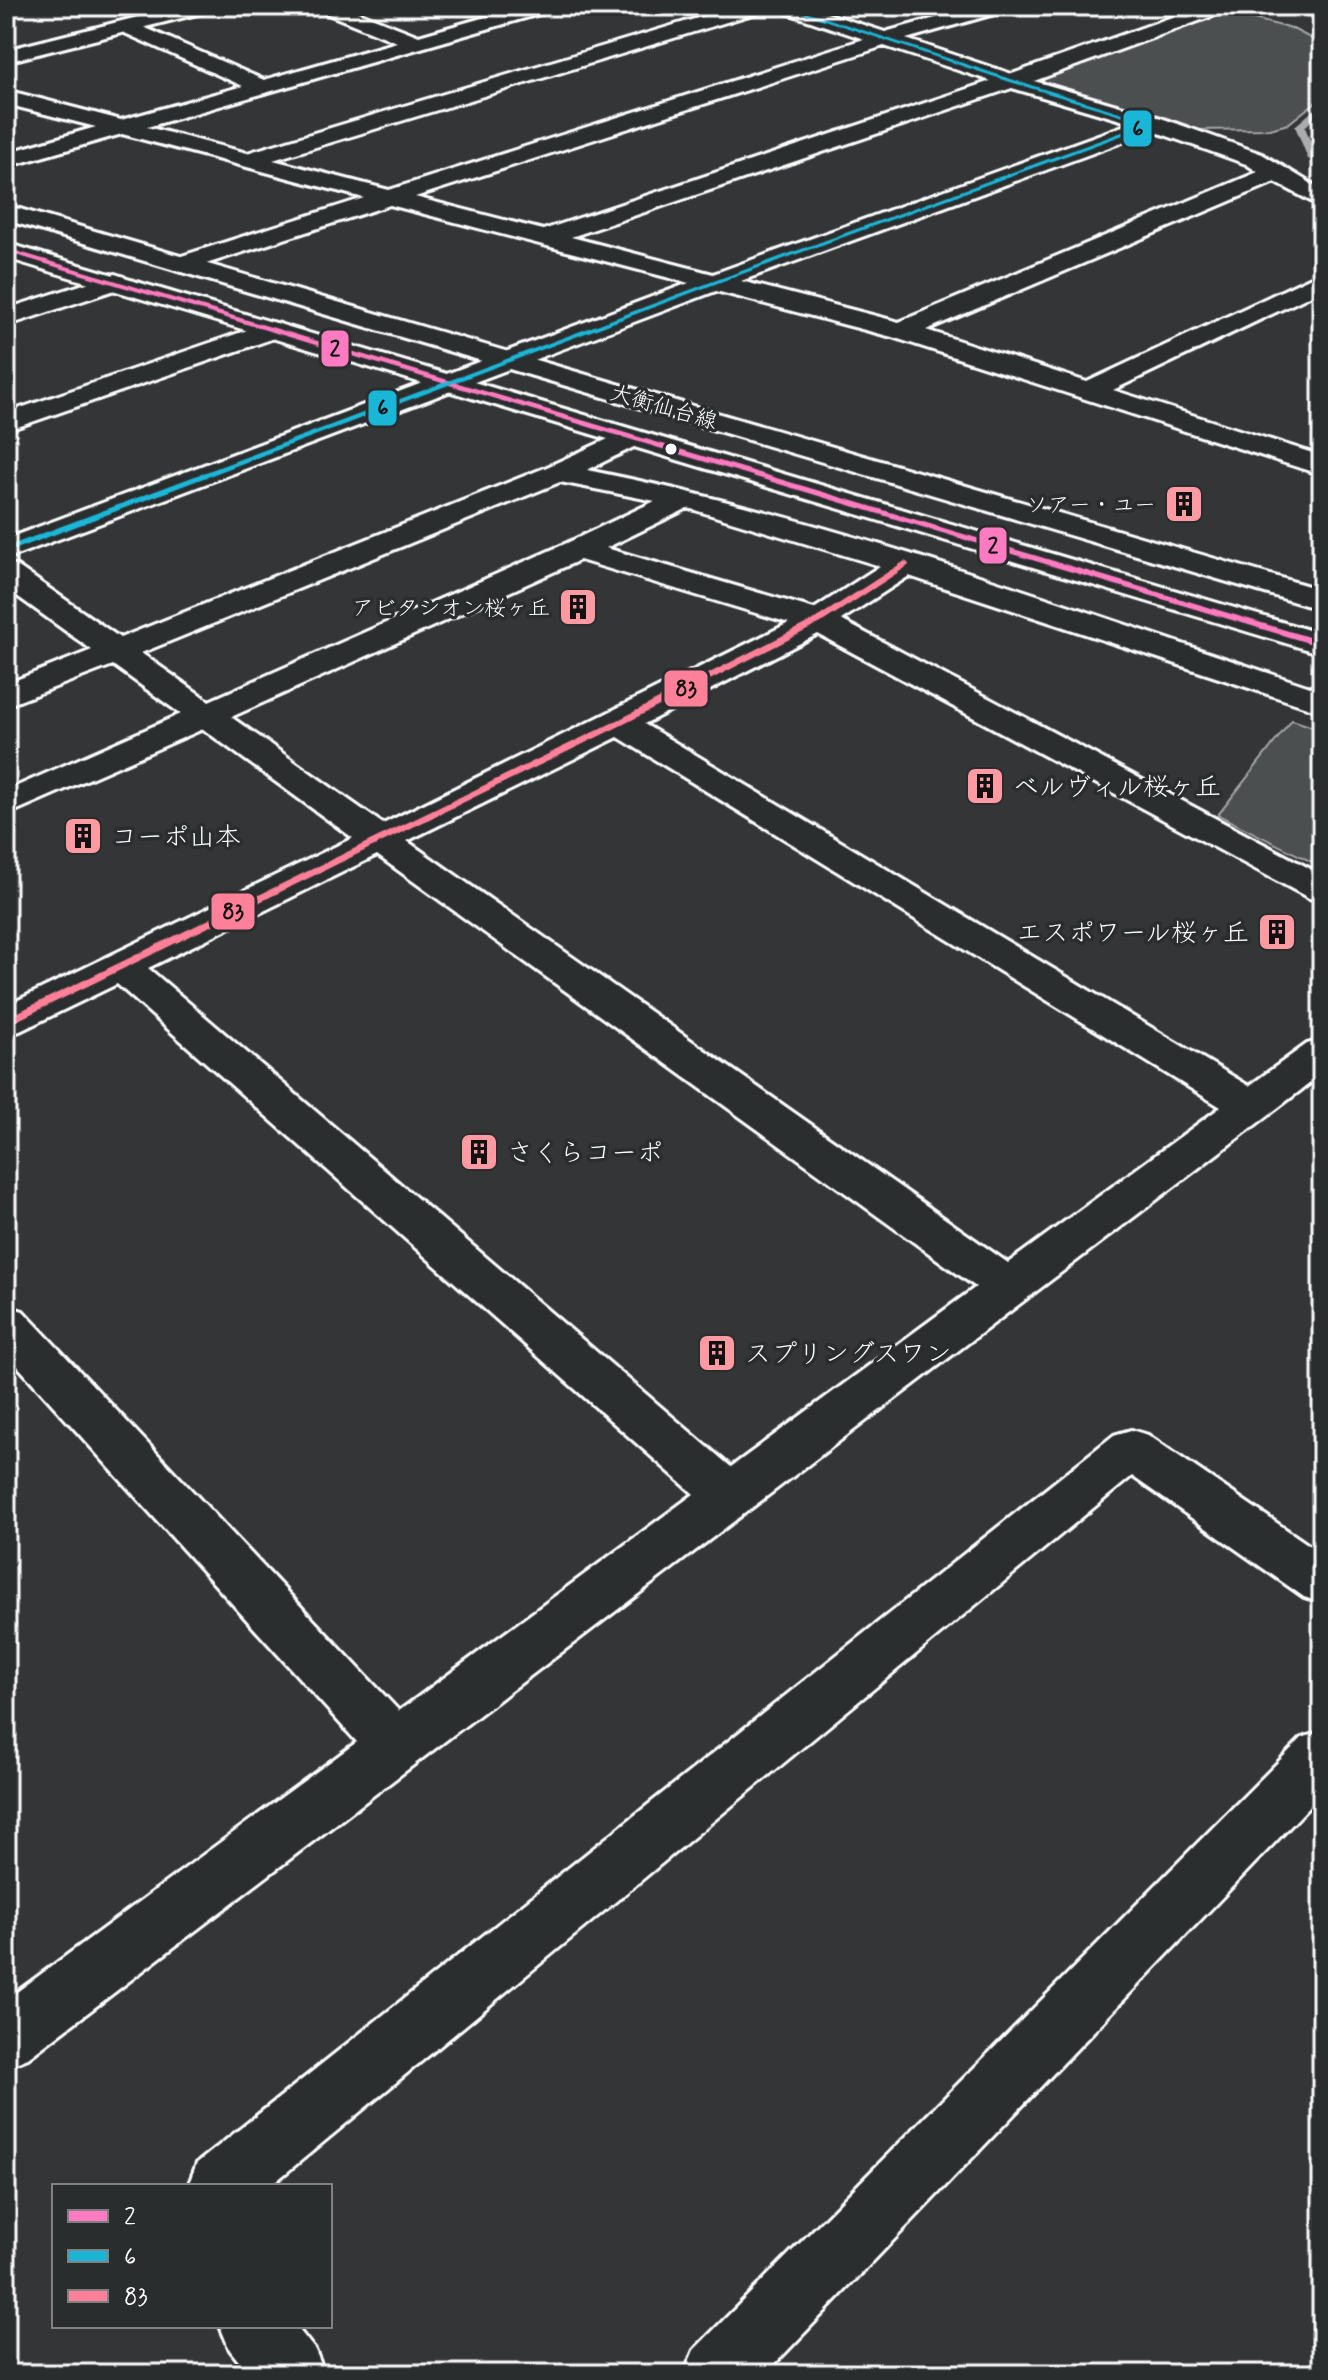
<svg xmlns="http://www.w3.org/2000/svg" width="1328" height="2380" viewBox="0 0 1328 2380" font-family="Mynerve,'Klee One',sans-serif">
  <rect width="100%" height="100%" fill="#333536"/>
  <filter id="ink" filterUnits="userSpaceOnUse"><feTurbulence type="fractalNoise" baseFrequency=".0125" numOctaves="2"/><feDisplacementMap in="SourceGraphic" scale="16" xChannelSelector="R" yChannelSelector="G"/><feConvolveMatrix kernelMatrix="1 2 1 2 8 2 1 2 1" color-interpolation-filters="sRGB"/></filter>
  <g filter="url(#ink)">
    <path fill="#4c4f50" stroke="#a6a7a8" stroke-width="2" d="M1227,12L1293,29L1322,44V97L1288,124L1270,129L1193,130L1037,81Z
      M1292,720L1322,730V867L1218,815Z"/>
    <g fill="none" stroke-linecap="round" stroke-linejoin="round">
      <path fill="#abacad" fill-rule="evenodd" d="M1272,6H1286L1322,15V20Z
        M1322,103V111L1305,127L1317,157L1322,160V166L1308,159L1295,126Z"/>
      <defs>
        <path id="street" d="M315,6H343L419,36L524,6H556L553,10L147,127L247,153L738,6H769L766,10L273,160L389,190L864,39L778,10L775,6H805L885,32L979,6H1011L1008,10L906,39L1012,74L1203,6H1218L1221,10L1218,14L1034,81L1161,118L1262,154L1322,190V207L1275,182L926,330L1087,382L1322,272V290L1113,390L1322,456V475L892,337L716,291L6,559V539L689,283L390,205L181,272L172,269L168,264L172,259L364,198L122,134L6,167V153L96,127L6,104V90L121,120L243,86L118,30L115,26L118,22H132L264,80L397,42L318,10ZM884,46L991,81L543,230L415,197ZM1012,88L1131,123L713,274L571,237ZM1153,131L1246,164L1258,172L899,322L741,281Z
          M115,274L124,277L128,282L124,287L6,326V309Z
          M271,322L280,324L284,330L280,336L6,431V413Z
          M630,429L640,432L644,438L640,444L587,470C837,519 1080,611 1322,691V712L909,576L841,620L1322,875V901L1309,898L818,634L644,724L1249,1086L1307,1044L1322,1040V1074L28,2058L6,2067V2000L357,1742L6,1353V1306L23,1311L399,1711L694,1494L117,984L20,1031L6,1035V1006L353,838L203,729L6,815V791L181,714L113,665L6,706V684L92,650L6,588V564L17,566L120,638L547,467ZM560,482L655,501L567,543L209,701L141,653ZM688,508L880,566L814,609L606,548ZM580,560L789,623L383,824L231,717ZM618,737L1221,1107L1008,1263L407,841ZM377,855L976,1287L731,1467L148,968Z
          M1131,1430L1148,1435L1322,1554V1603L1304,1597L1132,1476L270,2186H188L197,2163L1114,1435Z
          M1322,1731V1793L765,2374H684L694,2350L1302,1738Z
          M220,2326H296L315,2350L325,2374H249L230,2350Z"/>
        <path id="secondary" d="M182,6H216L213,10L6,62V50Z
          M6,205L1322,590V610L6,220Z
          M6,243L1322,634V654L6,258Z"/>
      </defs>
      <use href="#street" stroke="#fff" stroke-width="6"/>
      <use href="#secondary" stroke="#fff" stroke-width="6"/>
      <use href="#street" fill="#2a2d2e" fill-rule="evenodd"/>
      <use href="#secondary" fill="#2a2d2e" fill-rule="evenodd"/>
      <defs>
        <path id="bus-1" d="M6,248L1322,641V647L6,252Z"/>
        <path id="bus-2" d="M782,6H790L1014,80L1156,123L715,284L6,553V547L711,282L1147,123L1010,82Z"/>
        <path id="bus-3" d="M905,561L909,564L908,566L821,623L622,725L6,1026V1018L616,721L815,619Z"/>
      </defs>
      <use href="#bus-1" stroke="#2a2d2e" stroke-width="6"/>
      <use href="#bus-2" stroke="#2a2d2e" stroke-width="6"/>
      <use href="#bus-3" stroke="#2a2d2e" stroke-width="6"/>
      <use href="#bus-1" fill="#fe7ac1" fill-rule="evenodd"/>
      <use href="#bus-2" fill="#1ab6d8" fill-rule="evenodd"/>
      <use href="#bus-3" fill="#ff8098" fill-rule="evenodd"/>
    </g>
  </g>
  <defs>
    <symbol id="building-square" viewBox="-11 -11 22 22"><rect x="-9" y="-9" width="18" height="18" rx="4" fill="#ff9aa2" stroke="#2a2d2e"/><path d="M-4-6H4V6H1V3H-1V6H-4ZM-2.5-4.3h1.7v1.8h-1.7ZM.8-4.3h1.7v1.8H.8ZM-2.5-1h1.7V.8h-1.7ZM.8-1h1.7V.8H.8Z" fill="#111"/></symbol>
  </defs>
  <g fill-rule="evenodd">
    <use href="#building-square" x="1162" y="482" width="44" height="44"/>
    <use href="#building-square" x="556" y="585" width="44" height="44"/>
    <use href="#building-square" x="963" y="764" width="44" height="44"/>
    <use href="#building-square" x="61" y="814" width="44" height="44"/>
    <use href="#building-square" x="1255" y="910" width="44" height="44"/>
    <use href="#building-square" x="457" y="1130" width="44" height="44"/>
    <use href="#building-square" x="695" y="1331" width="44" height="44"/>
  </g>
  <circle fill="#fff" stroke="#2a2d2e" stroke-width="3" cx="671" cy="449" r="7"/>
  <g text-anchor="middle" stroke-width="7" stroke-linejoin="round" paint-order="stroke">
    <g font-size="22" fill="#fff" stroke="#2a2d2e">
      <text transform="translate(664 406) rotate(16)" y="8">大衡仙台線</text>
    </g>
    <g font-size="22" fill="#fff" stroke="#2a2d2e" text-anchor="end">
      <text x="1156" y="512">ソアー・ユー</text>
      <text x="550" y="615">アビタシオン桜ヶ丘</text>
    </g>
    <g font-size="26" fill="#fff" stroke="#2a2d2e" text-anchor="start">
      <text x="1013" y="795">ベルヴィル桜ヶ丘</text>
      <text x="111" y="845">コーポ山本</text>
      <text x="1249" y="941" text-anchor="end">エスポワール桜ヶ丘</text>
      <text x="507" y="1161">さくらコーポ</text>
      <text x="745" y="1362">スプリングスワン</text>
    </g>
  </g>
  <g stroke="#2a2d2e" stroke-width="3">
    <rect x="1122" y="109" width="31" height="39" rx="8" fill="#1ab6d8"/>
    <rect x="320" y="329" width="30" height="39" rx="8" fill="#fe7ac1"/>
    <rect x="367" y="389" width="31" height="38" rx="8" fill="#1ab6d8"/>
    <rect x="978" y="526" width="30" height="39" rx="8" fill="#fe7ac1"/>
    <rect x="663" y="669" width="46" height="39" rx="8" fill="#ff8098"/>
    <rect x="210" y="892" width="46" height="39" rx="8" fill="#ff8098"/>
  </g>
  <g font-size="22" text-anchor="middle" font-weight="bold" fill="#111">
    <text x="1138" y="136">6</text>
    <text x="335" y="356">2</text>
    <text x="383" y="415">6</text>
    <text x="993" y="553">2</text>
    <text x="686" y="696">83</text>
    <text x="233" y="919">83</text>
  </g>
  <rect width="1328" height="2380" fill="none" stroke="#2a2d2e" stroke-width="32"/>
  <rect x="16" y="16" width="1296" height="2348" fill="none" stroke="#fff" stroke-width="3" filter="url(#ink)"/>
  <rect x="52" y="2184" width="280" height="144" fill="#2a2d2e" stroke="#7f8182" stroke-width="2"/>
  <rect x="68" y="2210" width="40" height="12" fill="#fe7ac1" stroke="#7f8182" stroke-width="2"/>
  <text x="124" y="2224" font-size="24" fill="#ffffff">2</text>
  <rect x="68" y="2250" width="40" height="12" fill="#1ab6d8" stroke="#7f8182" stroke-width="2"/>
  <text x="124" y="2264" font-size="24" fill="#ffffff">6</text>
  <rect x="68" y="2290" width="40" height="12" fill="#ff8098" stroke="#7f8182" stroke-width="2"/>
  <text x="124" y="2304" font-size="24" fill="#ffffff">83</text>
</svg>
